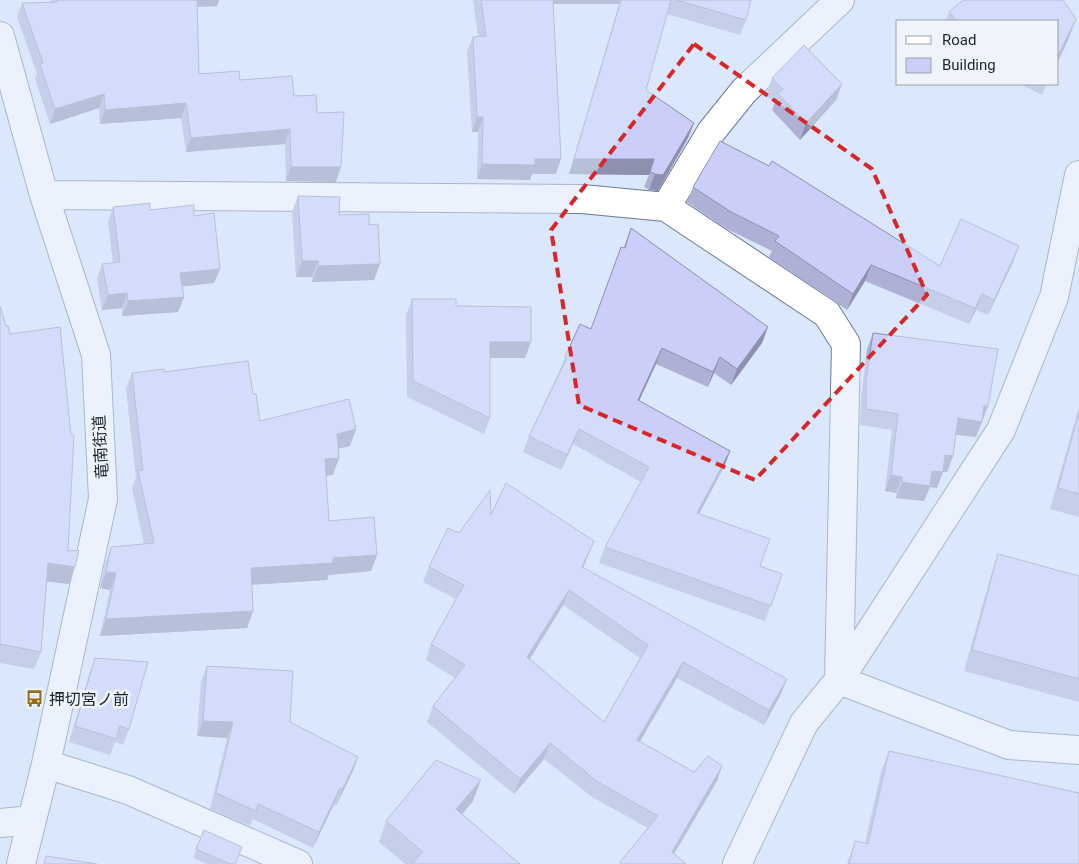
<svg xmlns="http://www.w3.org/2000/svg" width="1079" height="864" viewBox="0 0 1079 864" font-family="Roboto,'Noto Sans JP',sans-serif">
  <rect width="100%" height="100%" fill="#dbe7fc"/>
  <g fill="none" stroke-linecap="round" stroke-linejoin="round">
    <defs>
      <path id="minor" d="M0,36L44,195L96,355L103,499L46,764L21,864
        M44,195L582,199L666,207L827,314L846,344L839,680
        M666,207L711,132L744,91L840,0
        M839,680L1009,745L1079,750
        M46,764L128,790L298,864
        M0,823L32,820
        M737,864L804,723L839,680L1001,430L1054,297L1079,175"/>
    </defs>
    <use href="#minor" stroke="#697b9a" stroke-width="30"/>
    <use href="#minor" stroke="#fff" stroke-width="28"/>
  </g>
  <path fill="#aeb1d5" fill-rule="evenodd" d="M51,0H219L217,6L197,7L199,74L240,80L294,96L317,113L336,182L286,181L285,144L186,152L181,118L100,124L99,108L50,124L35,79L37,74L17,17L22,3L51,2Z
    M473,0H751L746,20L740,35L667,14L646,90L694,123L688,138L658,191L649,190L644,187L649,175L569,174L619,4H553L556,174H532L530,180L477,179L478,132H472L467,52L473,37L478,36Z
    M963,0H1063L1076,19L1068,40L1058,61V21H946L949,12Z
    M772,78L842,84L836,100L800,140L772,110L775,103L766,94Z
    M1020,84H1047L1042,95Z
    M693,187L940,266L1013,262L988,315L976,310L969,324L865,281L847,310L769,257L772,251L725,228L687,202Z
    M298,196L339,215L369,225L380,264L374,280L312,282V277H296L292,212Z
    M113,207L194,216L220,269L214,283L182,287L184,297L178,312L122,316V308L102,310L97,279L102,264L113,263L108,222Z
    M631,228L768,327L762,343L731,385L714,373L708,387L656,364L639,401L730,451L724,467L699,514L760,566L782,574L765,621L599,563L605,547L641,482L573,444L561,470L523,452L529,436L559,372L565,357L591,329L624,247Z
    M412,299L456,306L525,358H490V418L484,434L407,397L406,315Z
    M0,306L6,326L10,334L68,551L75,567L69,584L47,581L41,652L34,669L0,663Z
    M873,333L988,406L976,437L956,435L953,456L947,472L943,471L937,488L930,487L924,501L896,498V493L885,491L892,430L860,425L861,397L867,349Z
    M164,372L253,394L260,421L356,429L350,446L338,449L333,475L326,476L329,521L377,555L371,571L329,575L327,580L252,585L253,611L247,628L100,636L110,590L100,588L105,564L111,547L144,544L132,488L136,478L126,389L132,373Z
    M1079,407V517L1050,509Z
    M491,515L594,541L583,567L781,694L764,725L677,678L640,741L694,772L722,766L717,781L674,854L686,864H619L648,828L592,797L544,759L514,794L427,722L433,706L455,678L426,660L431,644L456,599L423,582L429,567L459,533ZM563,605L640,658L604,722L530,659Z
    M998,554L1079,576V702L964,671L991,575Z
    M95,658L129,729L123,745L115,742L110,755L69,742L89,675Z
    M207,666L290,722L358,757L352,773L336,806L334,804L313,848L253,819L250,826L210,809L227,738L197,736L201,681Z
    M889,751L1079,864H847L855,841L865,843L881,772Z
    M473,801L462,814L520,864H405L379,842L386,821Z
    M204,830L236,864H207L193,858Z"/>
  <path fill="#8d90ae" d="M194,0H219L217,6L192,7Z
    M548,0H620L619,4H547Z
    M1076,19L1068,40L1058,61V56Z
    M842,84L836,100L800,140L806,123Z
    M104,94L99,108L50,124L55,109Z
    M186,103L181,118L100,124L105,110Z
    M477,117H483L478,132H472Z
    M694,123L688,138L658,191L649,190L655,174Z
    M290,129L285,144L186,152L191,138Z
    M535,159H561L556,174H532L530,180L477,179L482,164Z
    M574,159H654L649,175L569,174Z
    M291,167H341L336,182L286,181Z
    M1019,246L1013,262L988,315L994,300Z
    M302,261H318L312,277H296Z
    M380,264L374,280L312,282L318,266Z
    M871,265L865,281L847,310L853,294Z
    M220,269L214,283L175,287L180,273Z
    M127,293L122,308L102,310L108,295Z
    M982,294L976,310L969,324L975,308Z
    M184,297L178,312L122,316L128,301Z
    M768,327L762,343L731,385L737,369Z
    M490,342H531L525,358H484Z
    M662,348L656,364L632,416L638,400Z
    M720,357L714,373L708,387L713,372Z
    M984,406H988L976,437L952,434L958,418Z
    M356,429L350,446L331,450L337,434Z
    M579,429L573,444L561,470L567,455Z
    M730,451L724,467L691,529L697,513Z
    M945,455L953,456L947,472L939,471Z
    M339,458L333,475L319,476L325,459Z
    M932,471L943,472L937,488L930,487L924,501L896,498L902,482Z
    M891,475L902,477L896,493L885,491Z
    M594,541L588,556L577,582L582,567Z
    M377,555L371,571L329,575L327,580L245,585L251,568L333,558Z
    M48,563L75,567L69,584L42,581Z
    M106,572L116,573L110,590L100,588Z
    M569,590L563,605L521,673L527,657Z
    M253,611L247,628L100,636L106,619Z
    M683,662L677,678L632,755L637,740Z
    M787,679L781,694L764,725L769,710Z
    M203,721L233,722L227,738L197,736Z
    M550,743L544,759L514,794L520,779Z
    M358,757L352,773L336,806L342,790Z
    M722,766L717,781L668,864L672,852Z
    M481,780L473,801L449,830L456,809Z
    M340,788L334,804L313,848L319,832Z"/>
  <path fill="#cacef8" stroke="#8d90ae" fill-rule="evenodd" d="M57,0H197L199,74L239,71L240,80L292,76L294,96L316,95L317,113L344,112L341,167H291L290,129L191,138L186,103L105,110L104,94L55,109L40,64L43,63L22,3L57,2Z
    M481,0H553L561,159H535V165L482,164L483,117H477L473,37L486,36Z
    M621,0H671L646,90L694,123L663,175L655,174L650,172L654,159H574Z
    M676,0H751L746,20Z
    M963,0H1063L1076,19L1058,56V21H957L949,12Z
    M804,45L842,84L806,123L778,94L783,89L772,78Z
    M720,141L769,166L772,161L940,266L961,219L1019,246L994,300L982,294L975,308L871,265L853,294L775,241L779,236L731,212L693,187Z
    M298,196L340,197L339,215L369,214V225L378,224L380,264L318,266V261H302Z
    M150,203V210L194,205V216L214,213L220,269L180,273L184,297L128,301L127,293L108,295L102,264L120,262L113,207Z
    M631,228L768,327L737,369L720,357L713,372L662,348L638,400L730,451L697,513L770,539L760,566L782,574L771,606L605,547L649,467L579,429L567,455L529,436L567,358L565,357L580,324L591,329L621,247L625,248Z
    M412,299H456V306L531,307V342H490V418L413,381Z
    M0,306L6,326H8L10,334L60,327L71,435H74L68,551L79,550L75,567L48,563L41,652L0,644Z
    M873,333L998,349L988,406H984L982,422L958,418L953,456L945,455L943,472L932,471L930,486L902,482V477L891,475L898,414L866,409V381Z
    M248,361L253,394H256L260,421L349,399L356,429L337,434L339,458L325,459L329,521L374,517L377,555L333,558V563L251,568L253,611L106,619L116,573L106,572L111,547L154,543L138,471L143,470L132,373L164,369V372Z
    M1079,412V494L1058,488Z
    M506,483L594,541L582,567L787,679L769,710L683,662L637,740L694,772L708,756L722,766L672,852L686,864H622L620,862L658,816L598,782L550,743L520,779L433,706L465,665L431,644L464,585L429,567L448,528L459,533L490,490L491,515ZM569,590L648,645L604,722L527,657Z
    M998,554L1079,576V679L972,650Z
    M95,658L148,662L129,729L120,726L116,739L75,726Z
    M207,666L293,671L290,722L358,757L342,790L340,788L319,832L258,804L256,811L216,793L233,722L203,721Z
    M889,751L1079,793V864H849L855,841L868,844Z
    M436,760L481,780L456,809L520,864H412L423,852L386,821Z
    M204,830L242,847L235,864H230L196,849Z
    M46,856L97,864H44Z"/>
  <path d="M0 0H1079V864H0ZM694,44L872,169L927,295L755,480L579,405L551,230Z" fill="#dbe7fc" fill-opacity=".55" fill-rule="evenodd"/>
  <path fill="none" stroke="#d62828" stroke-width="4" stroke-dasharray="10 6" stroke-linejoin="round" d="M694,44L872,169L927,295L755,480L579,405L551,230Z"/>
  <defs>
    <symbol id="bus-bare" viewBox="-9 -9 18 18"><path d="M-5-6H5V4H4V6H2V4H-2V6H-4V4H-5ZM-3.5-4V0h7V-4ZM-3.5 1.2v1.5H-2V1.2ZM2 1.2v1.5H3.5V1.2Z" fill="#956d17" stroke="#eff4fb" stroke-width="2.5" paint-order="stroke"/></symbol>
  </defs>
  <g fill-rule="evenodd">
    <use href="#bus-bare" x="22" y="686" width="25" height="25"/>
  </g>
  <g text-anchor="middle" stroke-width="5" stroke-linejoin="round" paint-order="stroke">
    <g font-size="16" fill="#1d2431" stroke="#eff4fb">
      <text transform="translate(100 447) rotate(-93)" y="6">竜南街道</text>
    </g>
    <g font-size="16" fill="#1d2431" stroke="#eff4fb" text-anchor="start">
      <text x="49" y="705">押切宮ノ前</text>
    </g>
  </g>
  <rect x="896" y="20" width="162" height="65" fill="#eff4fb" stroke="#9ba1aa"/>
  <rect x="906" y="36" width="25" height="8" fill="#ffffff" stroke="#9ba1aa"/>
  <text x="942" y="45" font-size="15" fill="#1d2431">Road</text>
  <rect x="906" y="58" width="25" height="15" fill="#cacef8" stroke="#9ba1aa"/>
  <text x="942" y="70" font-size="15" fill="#1d2431">Building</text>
</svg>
